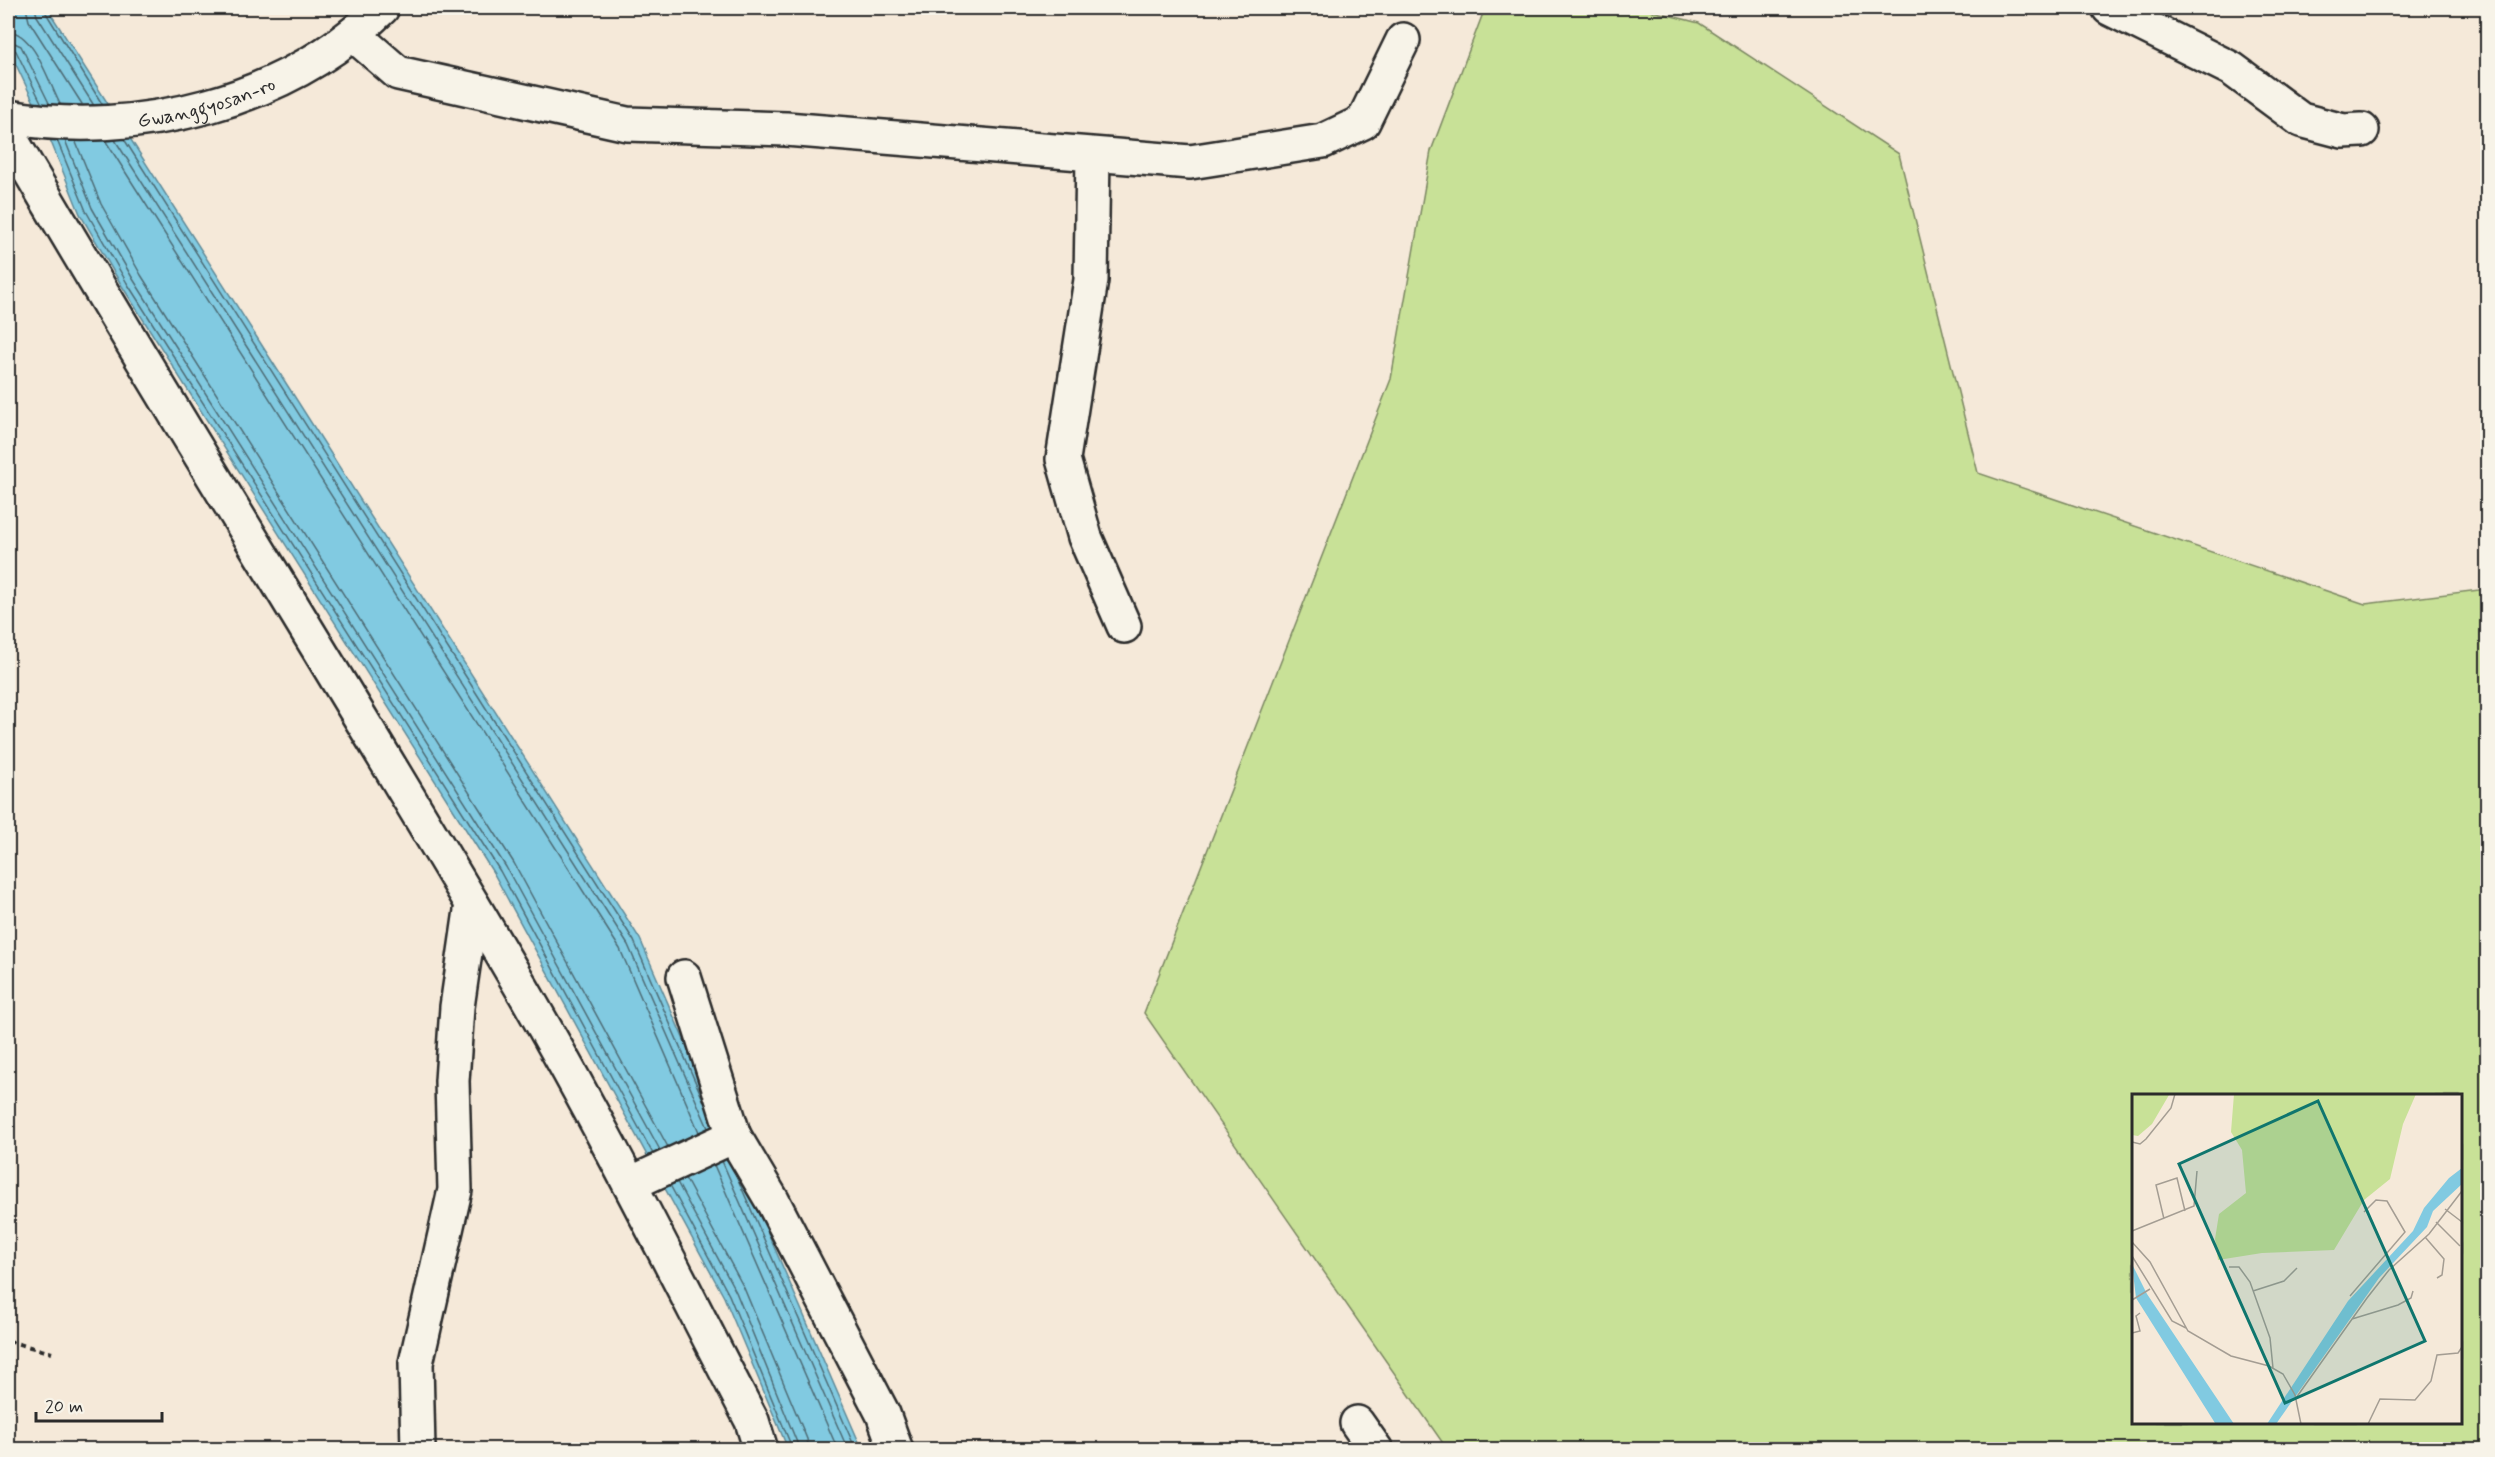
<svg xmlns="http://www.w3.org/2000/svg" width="2495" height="1457" viewBox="0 0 2495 1457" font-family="Mynerve,sans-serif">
  <rect width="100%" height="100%" fill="#f5e9d9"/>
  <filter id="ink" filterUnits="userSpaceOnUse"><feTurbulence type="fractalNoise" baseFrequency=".0167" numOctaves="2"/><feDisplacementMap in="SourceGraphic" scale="12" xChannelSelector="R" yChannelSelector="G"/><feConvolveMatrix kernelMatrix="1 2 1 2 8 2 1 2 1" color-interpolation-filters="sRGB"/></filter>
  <g filter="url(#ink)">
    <path fill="#c8e197" stroke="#7a8661" stroke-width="1.5" fill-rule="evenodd" d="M1485,8H1641L1699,23L1899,154L1978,473L2365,604L2487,589V1449H1447L1144,1013L1391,379L1431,151ZM2134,1096H2460V1422H2134Z"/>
    <path fill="#81cae1" stroke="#5f8a98" stroke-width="1.5" d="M8,8H47L640,939L862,1449H788L724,1297L494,874L122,286L80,214L41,117L8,48Z"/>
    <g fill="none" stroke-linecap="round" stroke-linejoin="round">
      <path stroke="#4d6b74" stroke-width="1.5" d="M26,8L29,21L82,104
        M35,8L37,16L93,104
        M43,8L102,104
        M8,31C34,32 49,83 60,104
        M8,40L21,46L49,103
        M8,47L16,51L41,102
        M124,139L634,941L705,1104
        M57,140L86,211L127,283L500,871L653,1154
        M65,140L92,208L133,279L506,867L660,1150
        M75,140L101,204L141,275L514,863L668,1147
        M105,140L620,949L699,1132
        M115,140L628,945L708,1128
        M722,1161L848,1450
        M714,1165L838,1450
        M736,1175L856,1450
        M685,1178L744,1288L807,1439L809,1450
        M677,1182L736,1292L800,1450
        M670,1185L729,1295L793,1450"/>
      <defs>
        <g id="minor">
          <path d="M2109,8L2232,69L2301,120L2343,131L2362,130"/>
          <path d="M353,34L398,73L627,124L786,129L1190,162L1323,141L1363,122L1403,40"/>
          <path id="s1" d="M8,117C138,139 287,102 382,8"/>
          <path d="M8,134C175,420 353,699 520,985C603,1127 676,1275 752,1421L761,1450"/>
          <path d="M1093,155L1091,280L1063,459L1085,537L1124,626"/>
          <path d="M684,977L734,1136L773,1202L883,1414L896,1450"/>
          <path d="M630,1184L734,1136"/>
          <path d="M1357,1423L1376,1450"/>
          <path d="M418,1450L416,1363L455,1190L452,1081L457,1007L472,904"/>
        </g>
      </defs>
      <use href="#minor" stroke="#2b2b2b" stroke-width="38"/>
      <path stroke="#2b2b2b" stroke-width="4" stroke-dasharray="6 4.5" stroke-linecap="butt" d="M8,1341L52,1353"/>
      <use href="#minor" stroke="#f7f3e8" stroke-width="33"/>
    </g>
  </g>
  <g text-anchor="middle" stroke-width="5" stroke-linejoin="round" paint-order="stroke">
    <g font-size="20" fill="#2b2b2b" stroke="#f7f3e8">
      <text dy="7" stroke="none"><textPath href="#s1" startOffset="201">Gwanggyosan-ro</textPath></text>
    </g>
  </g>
  <g transform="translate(2132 1094)">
    <rect width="330" height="330" fill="#f5e9d9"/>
    <path d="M102,0H284L271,30L258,85L232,106L202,156L130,159L86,166L83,145L87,120L114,99L110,56L99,38ZM0,1H37L20,30L6,42L0,41Z" fill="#c8e197"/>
    <path d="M330,74V90L301,117L295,133L247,184L144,330H135L216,207L281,137L292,114L317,84ZM0,170L15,200L102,330L83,329L4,204Z" fill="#81cae1"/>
    <path fill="none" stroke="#a49d93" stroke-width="1.5" d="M0,48L8,50L14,45L39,14L43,0M313,115L330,128M32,125L24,91L45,84L53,117M304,128L328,152M0,137L62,112L65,77M293,143L312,165L310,181L305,184M0,148L18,168L56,237L99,262L137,272L151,280L163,301L169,330M0,162L40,227L54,234M97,173H107L118,188L138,244L141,274M121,197L152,187L165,174M218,202L273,138L255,107L244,106L232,118M0,206L18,195M220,225L266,211L279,204L281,197M0,239L8,237L4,222L8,219M164,304L235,204L257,176L297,140L330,97M236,330L248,305L283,306L299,287L305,261L326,259L330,253"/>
    <path fill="#0f766e" fill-opacity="0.15" stroke="#0f766e" stroke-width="3" d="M186,7L293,247L153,309L47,70Z"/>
    <rect width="330" height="330" fill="none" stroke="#2b2b2b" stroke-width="3"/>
  </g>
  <rect width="2495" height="1457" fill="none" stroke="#f7f3e8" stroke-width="30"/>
  <rect x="15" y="15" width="2465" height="1427" fill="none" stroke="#2b2b2b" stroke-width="2" filter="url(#ink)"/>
  <path d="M36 1412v9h126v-9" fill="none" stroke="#2b2b2b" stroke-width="3"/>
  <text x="45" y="1412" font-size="18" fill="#2b2b2b" stroke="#f7f3e8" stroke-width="4.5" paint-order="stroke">20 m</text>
</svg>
